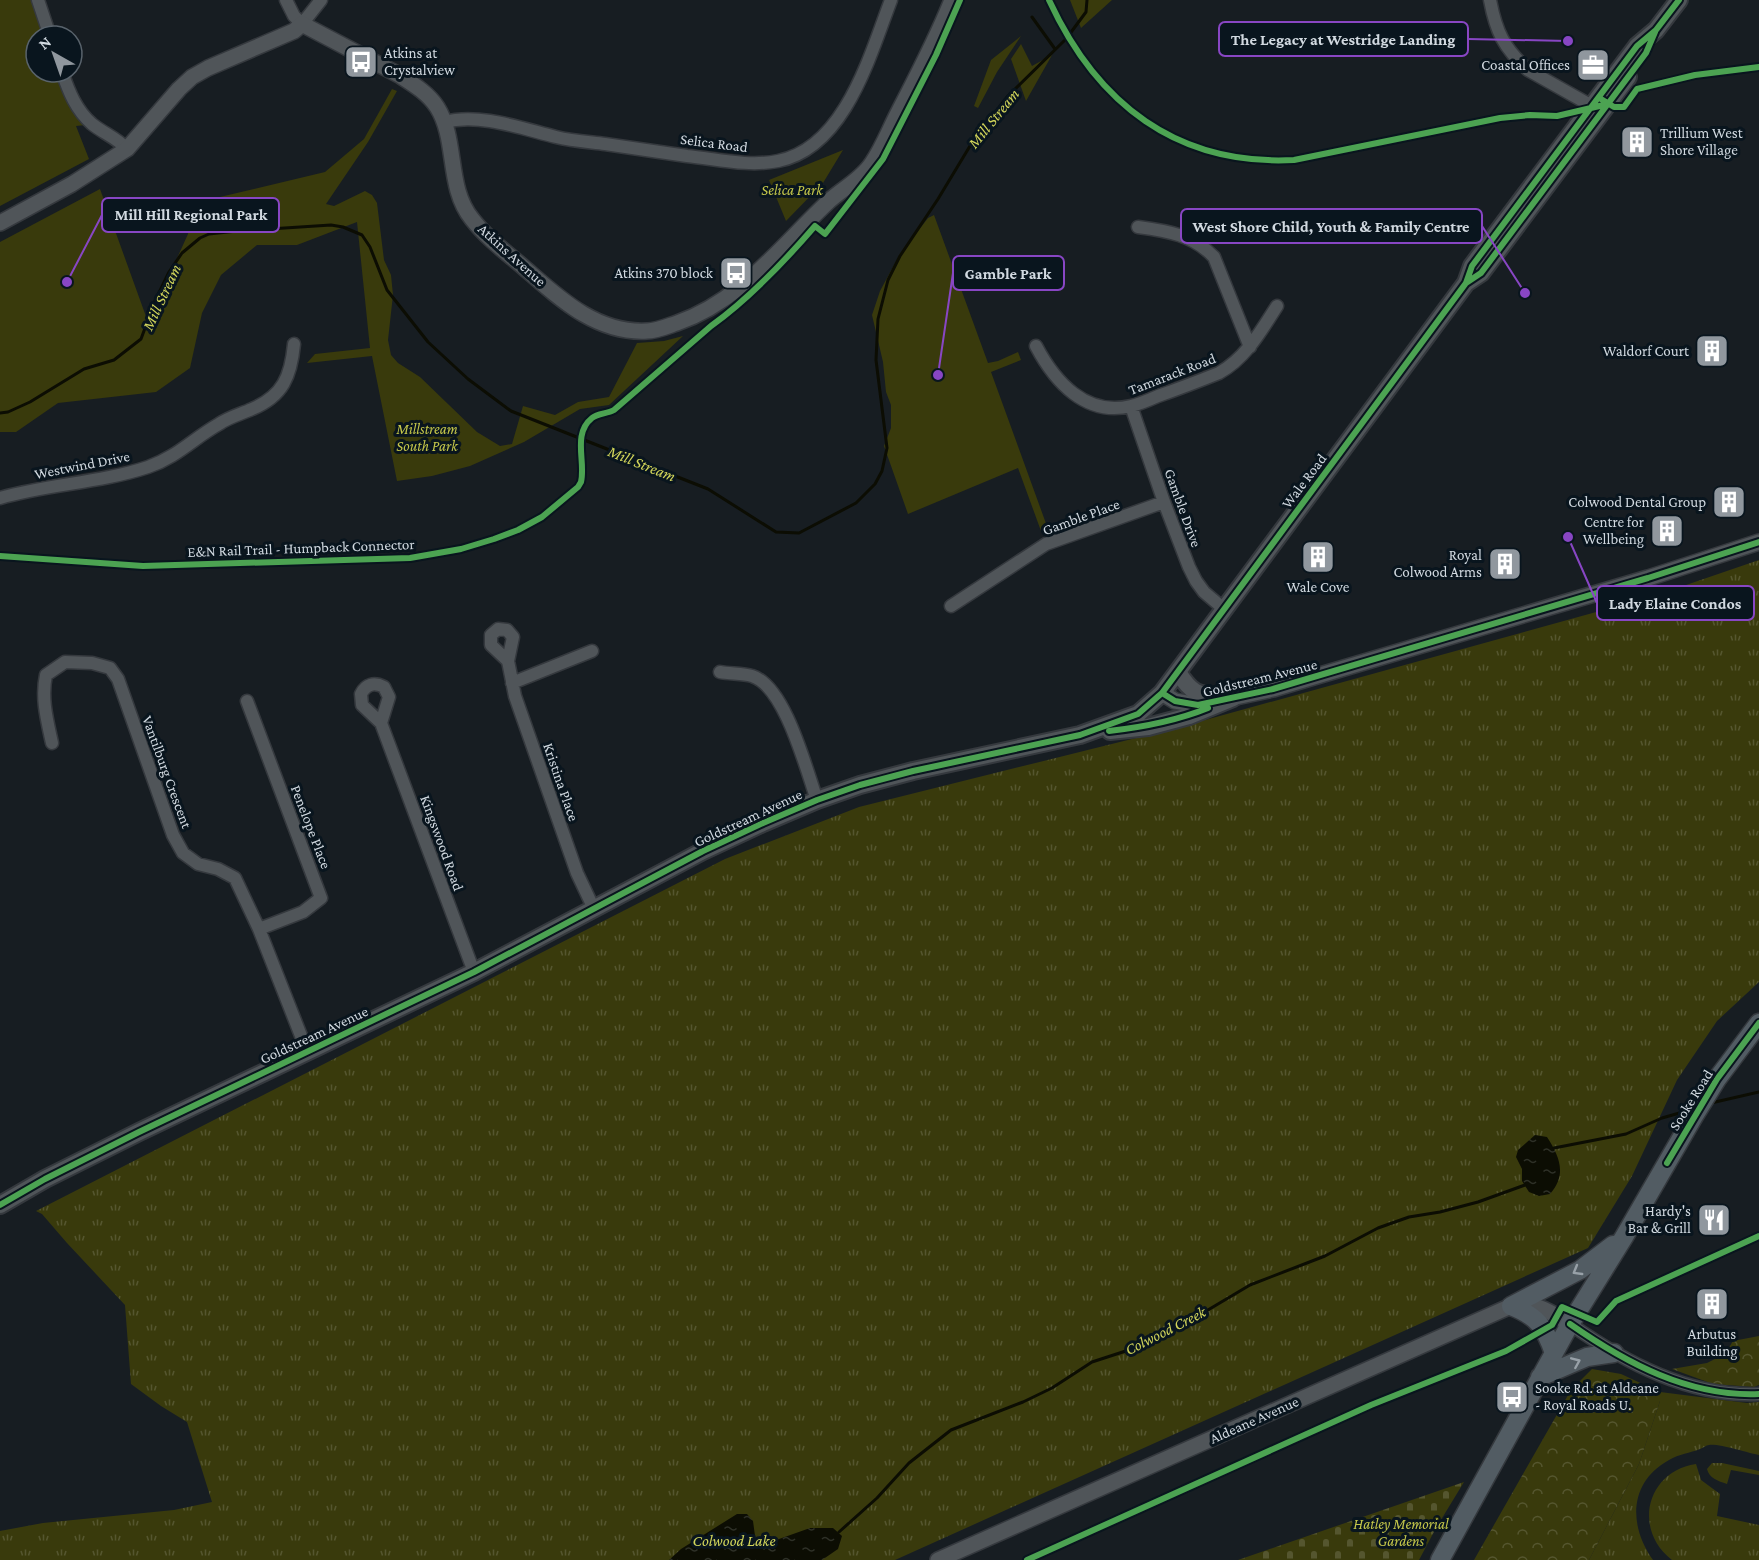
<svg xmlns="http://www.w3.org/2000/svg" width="1759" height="1560" viewBox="0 0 1759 1560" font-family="'Crimson Pro',serif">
  <defs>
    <pattern id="grass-tufts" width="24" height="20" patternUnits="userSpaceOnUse" patternTransform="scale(1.5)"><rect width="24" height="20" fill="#393a0c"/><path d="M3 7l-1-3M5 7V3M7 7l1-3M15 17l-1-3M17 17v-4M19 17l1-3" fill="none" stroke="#55562f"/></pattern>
    <pattern id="forest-crowns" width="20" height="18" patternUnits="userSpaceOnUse" patternTransform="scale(1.5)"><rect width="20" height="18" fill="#393a0c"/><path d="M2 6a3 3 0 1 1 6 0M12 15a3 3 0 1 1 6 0" fill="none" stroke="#55562f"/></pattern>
    <pattern id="cemetery-stones" width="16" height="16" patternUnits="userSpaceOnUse" patternTransform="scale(1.5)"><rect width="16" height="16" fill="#393a0c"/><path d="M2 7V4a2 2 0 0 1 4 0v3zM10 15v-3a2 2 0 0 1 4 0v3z" fill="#55562f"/></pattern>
    <pattern id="water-ripples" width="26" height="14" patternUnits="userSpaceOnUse" patternTransform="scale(1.5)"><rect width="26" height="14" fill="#0c0d03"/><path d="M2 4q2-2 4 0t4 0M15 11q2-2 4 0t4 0" fill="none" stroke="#2e3027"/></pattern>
  </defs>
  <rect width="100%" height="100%" fill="#171d22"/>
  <path fill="url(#grass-tufts)" d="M1759,560V982L1717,1021L1677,1080L1632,1176L1588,1248L895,1560H0V1531L43,1523L174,1510L212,1502L187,1422L161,1406L131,1384L125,1305L67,1243L42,1214L36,1211L725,859L859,807L1180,727L1654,596Z
    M1660,1392L1747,1403L1759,1402V1455C1749,1453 1717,1443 1709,1445C1706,1445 1703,1448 1700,1449C1690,1453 1679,1454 1669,1460C1629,1482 1628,1525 1653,1560H1589L1639,1464L1660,1401Z
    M1712,1463H1722L1759,1471V1475L1731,1470L1727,1484C1718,1481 1709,1478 1707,1469Z
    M1696,1464L1701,1480L1720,1494L1717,1516L1759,1525V1560H1672C1632,1529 1647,1471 1696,1464Z"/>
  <path fill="url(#forest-crowns)" d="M1759,1336V1385L1754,1387L1713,1384L1672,1369L1707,1363L1725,1354L1733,1341Z
    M1592,1369L1621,1374L1660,1392V1401L1639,1464L1589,1560H1474L1571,1390Z"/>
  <path fill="url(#cemetery-stones)" d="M1464,1482L1436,1528L1419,1560H1238Z"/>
  <path fill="#393a0c" d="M0,0H31L44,36H36V72H57L86,125L76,126L89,159L0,206Z
    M1070,0H1112L1081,28Z
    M1021,36L997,72L978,108L974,106L991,60Z
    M1021,44L1032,66L1052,55L1026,101L1011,59Z
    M392,89L397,91L368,142L326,204L334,206L365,191L372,195L377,203L384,260L391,275L393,295L388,340L391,355L398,363L420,377L477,432L500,446L512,444L523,406L555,415L578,402L609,397L637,343L664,341L683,336L609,405L580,409L524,442L470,466L432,476L397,481L372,356L307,363L315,354L370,348L357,222L297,245H257L221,275L202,313L190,368L156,392L58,403L16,432H0V242L100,189L148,322L188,234L190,219L203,201L325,172L364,139Z
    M843,150L823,183L786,221L769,180Z
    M934,215L988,363L998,361L1018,352L1021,360L991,372L1048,529L1041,531L1018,468L908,514L884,446L891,428V405L886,392L883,362L872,315L880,291L900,254L928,218Z"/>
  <path fill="url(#water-ripples)" d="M1535,1135L1547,1137C1560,1157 1567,1175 1550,1194L1539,1196L1529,1192L1522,1181V1169L1516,1157L1518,1150Z
    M737,1514H747L753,1521L756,1543L765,1544L810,1528H833L842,1536L838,1549L822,1560H669L681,1549Z"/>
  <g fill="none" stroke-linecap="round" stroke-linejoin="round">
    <path stroke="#0c0d03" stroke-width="3" d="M1032,17L1055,49
      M0,413L8,412L30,402L84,369L114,360L141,339L155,301L169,272L182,253L200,238L209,234L237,231L331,225L343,227L362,235L370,247L387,290L428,342L468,379L511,411L708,489L776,532L799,533L856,503L875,484L882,471L887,448L876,360L878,319L888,280L900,256L938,199L973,141L1008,96L1066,39L1086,12L1087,0
      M1711,1103L1759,1092
      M1554,1148L1626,1134L1662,1118L1690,1110
      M839,1532L877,1498L909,1463L951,1430L1023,1402L1052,1388L1092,1362L1135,1348L1186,1323L1250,1285L1325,1256L1378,1228L1409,1217L1440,1212L1478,1202L1525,1185"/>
    <defs>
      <path id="minor" d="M38,0L50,36
        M286,0L294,16L302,24L321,0
        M1490,0C1496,32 1504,48 1528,70L1599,110
        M62,72C69,92 76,110 92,124C103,133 117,138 127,149
        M444,122C480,113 520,128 556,137C572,141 589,142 605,144C633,148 660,152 687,156C717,159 748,167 778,161C845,148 870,55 891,0
        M1138,227C1168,231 1193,235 1214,257L1250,347
        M1036,346C1055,382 1086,417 1131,406C1140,404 1149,400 1158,396C1178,389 1199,381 1219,373C1246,358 1261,331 1277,306
        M1131,406L1164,502L1189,567L1196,581L1204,592L1224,609
        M0,498C49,484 100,483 148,467C177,457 194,438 219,424C229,417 241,414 252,409C283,396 291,376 294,344
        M951,606L1046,544L1164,502
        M508,661L491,645V635L498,629L507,630L513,637L508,661L515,696L577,873L594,909
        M720,672C730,674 743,673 752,676C785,686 806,769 817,800
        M512,683L592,651
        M247,701L321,898L303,912L259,929
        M381,723L389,697L384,687C374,682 366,684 361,694L362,705L381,723L474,972
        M52,743C47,720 41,698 46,675L65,662L92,663L110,668L118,679L173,835L183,853L198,864L218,869L235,878L259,929L307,1051
        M1570,1324C1626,1363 1689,1397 1759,1394"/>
      <path id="tertiary" d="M0,223L72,184L127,149L179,89L192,77L208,68L294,31L302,24L399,75C413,84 428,93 437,107C458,140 446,187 472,219C486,237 504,251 521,265C557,296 595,334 647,331C657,331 668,326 677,323C741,301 781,246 828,202C842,189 862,179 872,163C883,147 890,128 899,111C918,74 937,38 952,0
        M1162,693L1175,701L1198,705L1273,689L1648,578L1759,542
        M938,1560L1511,1306C1536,1301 1550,1312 1570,1324"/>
      <path id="secondary" d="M1466,283L1481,273L1628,77
        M1178,672C1194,698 1201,694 1229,698
        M1110,731L1148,727L1189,716L1233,698
        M0,1205L45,1179L139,1132L474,972L703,851L763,823L817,800L860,785L913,771L1080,735L1138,714L1162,693L1466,283L1472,266L1637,46L1656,30L1679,0"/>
      <path id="primary" d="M1511,1306L1580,1270L1613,1245
        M1511,1306C1537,1316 1545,1327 1554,1353
        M1540,1377L1587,1357L1614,1353
        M1440,1560L1570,1324L1624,1237L1694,1116L1717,1079L1759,1023"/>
    </defs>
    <use href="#minor" stroke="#35393e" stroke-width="15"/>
    <use href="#tertiary" stroke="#35393e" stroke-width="18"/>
    <use href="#secondary" stroke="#35393e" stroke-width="20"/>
    <use href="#primary" stroke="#35393e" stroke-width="21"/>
    <use href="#minor" stroke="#505559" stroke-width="12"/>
    <use href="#tertiary" stroke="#505559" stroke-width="15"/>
    <use href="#secondary" stroke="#505559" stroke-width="16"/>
    <use href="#primary" stroke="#525c63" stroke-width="18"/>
    <defs>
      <path id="cycleway" d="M1049,0C1097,104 1177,166 1294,160L1500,118L1530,115L1557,116L1608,104
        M1601,99L1614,107H1624L1637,89L1695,75L1759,67
        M1466,283L1481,273L1646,53L1655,32
        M0,556L143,566L410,558L461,549L494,539L518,530L542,517L578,487L581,482C586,462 572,434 592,418C598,413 607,414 614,410L711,326C750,298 784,262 815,226L825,234L883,159L936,55L960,0
        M1162,693L1175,701L1198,705L1273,689L1648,578L1759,542
        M1109,731C1144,727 1176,721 1208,708
        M1667,1163L1717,1079L1759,1023
        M0,1205L45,1179L139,1132L474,972L703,851L763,823L817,800L860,785L913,771L1080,735L1138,714L1162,693L1466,283L1472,266L1637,46L1656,30L1679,0
        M1570,1324C1626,1363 1689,1397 1759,1394
        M1027,1560L1371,1405L1506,1351L1552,1325L1562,1307L1597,1322L1616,1301L1759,1236"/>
    </defs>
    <use href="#cycleway" stroke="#09151e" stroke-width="10"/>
    <use href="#cycleway" stroke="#4ca352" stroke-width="6"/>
  </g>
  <defs><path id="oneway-chevron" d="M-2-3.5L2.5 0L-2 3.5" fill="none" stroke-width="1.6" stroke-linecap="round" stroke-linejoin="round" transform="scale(1.5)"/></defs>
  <g stroke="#98a1a8">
    <use href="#oneway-chevron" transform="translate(1577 1271) rotate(150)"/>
    <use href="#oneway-chevron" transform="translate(1576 1362) rotate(-23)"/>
  </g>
  <defs>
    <symbol id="bus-square" viewBox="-11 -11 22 22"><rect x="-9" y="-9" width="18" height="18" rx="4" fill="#90979e" stroke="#09151e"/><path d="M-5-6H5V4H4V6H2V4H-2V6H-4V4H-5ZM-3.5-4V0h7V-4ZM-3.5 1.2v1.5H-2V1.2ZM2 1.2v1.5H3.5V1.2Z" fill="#fff"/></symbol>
    <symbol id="office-square" viewBox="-11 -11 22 22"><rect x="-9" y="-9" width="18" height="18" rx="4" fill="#90979e" stroke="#09151e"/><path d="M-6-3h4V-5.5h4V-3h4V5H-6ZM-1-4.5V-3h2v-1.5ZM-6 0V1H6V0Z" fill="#fff"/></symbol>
    <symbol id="building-square" viewBox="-11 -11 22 22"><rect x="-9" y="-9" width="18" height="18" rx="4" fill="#90979e" stroke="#09151e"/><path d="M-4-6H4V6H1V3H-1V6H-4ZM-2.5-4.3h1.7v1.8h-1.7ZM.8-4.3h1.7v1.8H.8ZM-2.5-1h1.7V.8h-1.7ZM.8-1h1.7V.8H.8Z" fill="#fff"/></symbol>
    <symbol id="restaurant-square" viewBox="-11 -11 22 22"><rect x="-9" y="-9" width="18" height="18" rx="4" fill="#90979e" stroke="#09151e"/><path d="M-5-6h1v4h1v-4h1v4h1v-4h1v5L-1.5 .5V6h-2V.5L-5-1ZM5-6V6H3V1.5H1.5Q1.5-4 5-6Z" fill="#fff"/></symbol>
  </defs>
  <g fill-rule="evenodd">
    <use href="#bus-square" x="342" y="43" width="38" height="38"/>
    <use href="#office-square" x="1574" y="46" width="38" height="38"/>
    <use href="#building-square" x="1618" y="123" width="38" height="38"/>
    <use href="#bus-square" x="717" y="254" width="38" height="38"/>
    <use href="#building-square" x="1693" y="332" width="38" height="38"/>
    <use href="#building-square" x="1710" y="483" width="38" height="38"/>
    <use href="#building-square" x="1648" y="512" width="38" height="38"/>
    <use href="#building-square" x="1299" y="538" width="38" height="38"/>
    <use href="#building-square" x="1486" y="545" width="38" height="38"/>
    <use href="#restaurant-square" x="1695" y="1201" width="38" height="38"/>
    <use href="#building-square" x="1693" y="1285" width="38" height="38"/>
    <use href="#bus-square" x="1493" y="1378" width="38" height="38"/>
  </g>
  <g text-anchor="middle" stroke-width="6" stroke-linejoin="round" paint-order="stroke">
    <g font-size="15" fill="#d1d9e0" stroke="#09151e" text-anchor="end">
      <text x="384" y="58" text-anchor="start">Atkins at<tspan x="384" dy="17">Crystalview</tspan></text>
      <text x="1570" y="70">Coastal Offices</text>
      <text x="1660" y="138" text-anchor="start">Trillium West<tspan x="1660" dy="17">Shore Village</tspan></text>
      <text x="713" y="278">Atkins 370 block</text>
      <text x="1689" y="356">Waldorf Court</text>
      <text x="1706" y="507">Colwood Dental Group</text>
      <text x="1644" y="527">Centre for<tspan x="1644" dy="17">Wellbeing</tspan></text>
      <text x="1482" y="560">Royal<tspan x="1482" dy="17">Colwood Arms</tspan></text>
      <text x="1318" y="592" text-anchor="middle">Wale Cove</text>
      <text x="1691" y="1216">Hardy's<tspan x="1691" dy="17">Bar &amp; Grill</tspan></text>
      <text x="1712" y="1339" text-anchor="middle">Arbutus<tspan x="1712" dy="17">Building</tspan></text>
      <text x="1535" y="1393" text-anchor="start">Sooke Rd. at Aldeane<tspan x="1535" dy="17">- Royal Roads U.</tspan></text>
    </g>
    <g font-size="15" fill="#d1d9e0" stroke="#09151e">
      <text transform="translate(714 143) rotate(7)" y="5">Selica Road</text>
      <text transform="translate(512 255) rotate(42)" y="5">Atkins Avenue</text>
      <text transform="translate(1172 374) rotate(-21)" y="5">Tamarack Road</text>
      <text transform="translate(82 465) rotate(-11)" y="5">Westwind Drive</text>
      <text transform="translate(1304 481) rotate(-53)" y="5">Wale Road</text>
      <text transform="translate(1183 508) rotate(70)" y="5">Gamble Drive</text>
      <text transform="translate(1081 517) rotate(-20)" y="5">Gamble Place</text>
      <text transform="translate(301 548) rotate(-2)" y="5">E&amp;N Rail Trail - Humpback Connector</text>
      <text transform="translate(1260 678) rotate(-14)" y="5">Goldstream Avenue</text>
      <text transform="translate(167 772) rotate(70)" y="5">Vantilburg Crescent</text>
      <text transform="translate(561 782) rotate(71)" y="5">Kristina Place</text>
      <text transform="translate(748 818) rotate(-25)" y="5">Goldstream Avenue</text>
      <text transform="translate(311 827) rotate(69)" y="5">Penelope Place</text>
      <text transform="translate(442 843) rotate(70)" y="5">Kingswood Road</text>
      <text transform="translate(314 1035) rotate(-25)" y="5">Goldstream Avenue</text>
      <text transform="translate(1691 1100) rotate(-58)" y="5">Sooke Road</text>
      <text transform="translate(1254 1420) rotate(-24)" y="5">Aldeane Avenue</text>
    </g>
    <g font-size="15" font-style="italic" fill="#c5c74a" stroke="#09151e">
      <text x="792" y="195">Selica Park</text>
      <text x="427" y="434">Millstream<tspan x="427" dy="17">South Park</tspan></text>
      <text x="1401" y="1529">Hatley Memorial<tspan x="1401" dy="17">Gardens</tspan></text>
    </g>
    <g font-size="16" font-style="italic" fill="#d2d55a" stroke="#09151e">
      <text transform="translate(993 118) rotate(-51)" y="6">Mill Stream</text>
      <text transform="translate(161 297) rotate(-65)" y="6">Mill Stream</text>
      <text transform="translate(642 463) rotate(22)" y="6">Mill Stream</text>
      <text transform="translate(1165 1330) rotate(-27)" y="6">Colwood Creek</text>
      <text x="734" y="1546">Colwood Lake</text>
    </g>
  </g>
  <path fill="none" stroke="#8846c4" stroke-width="2" d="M1568 41L1468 39M67 282L102 215M1525 293L1482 226M938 375L953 273M1568 537L1597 603"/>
  <g fill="#8846c4" stroke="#09151e" stroke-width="2">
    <circle cx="1568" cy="41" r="6"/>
    <circle cx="67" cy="282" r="6"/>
    <circle cx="1525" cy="293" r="6"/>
    <circle cx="938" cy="375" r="6"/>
    <circle cx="1568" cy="537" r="6"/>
  </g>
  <g fill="#09151e" stroke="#8846c4" stroke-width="2">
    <rect x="1219" y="22" width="249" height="34" rx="6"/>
    <rect x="102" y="198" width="177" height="34" rx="6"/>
    <rect x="1181" y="209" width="301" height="34" rx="6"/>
    <rect x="953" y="256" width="111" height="34" rx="6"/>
    <rect x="1597" y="586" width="157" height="34" rx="6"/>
  </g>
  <g font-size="16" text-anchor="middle" font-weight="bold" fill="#d1d9e0">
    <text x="1343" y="45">The Legacy at Westridge Landing</text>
    <text x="191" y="220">Mill Hill Regional Park</text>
    <text x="1331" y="232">West Shore Child, Youth &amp; Family Centre</text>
    <text x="1008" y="279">Gamble Park</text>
    <text x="1675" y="609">Lady Elaine Condos</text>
  </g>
  <g transform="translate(54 54) rotate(320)"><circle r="28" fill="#09151e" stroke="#59636c" stroke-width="1.5"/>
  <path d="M0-4.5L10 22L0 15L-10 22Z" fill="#90979e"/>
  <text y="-9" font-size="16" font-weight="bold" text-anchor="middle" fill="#d1d9e0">N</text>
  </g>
</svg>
